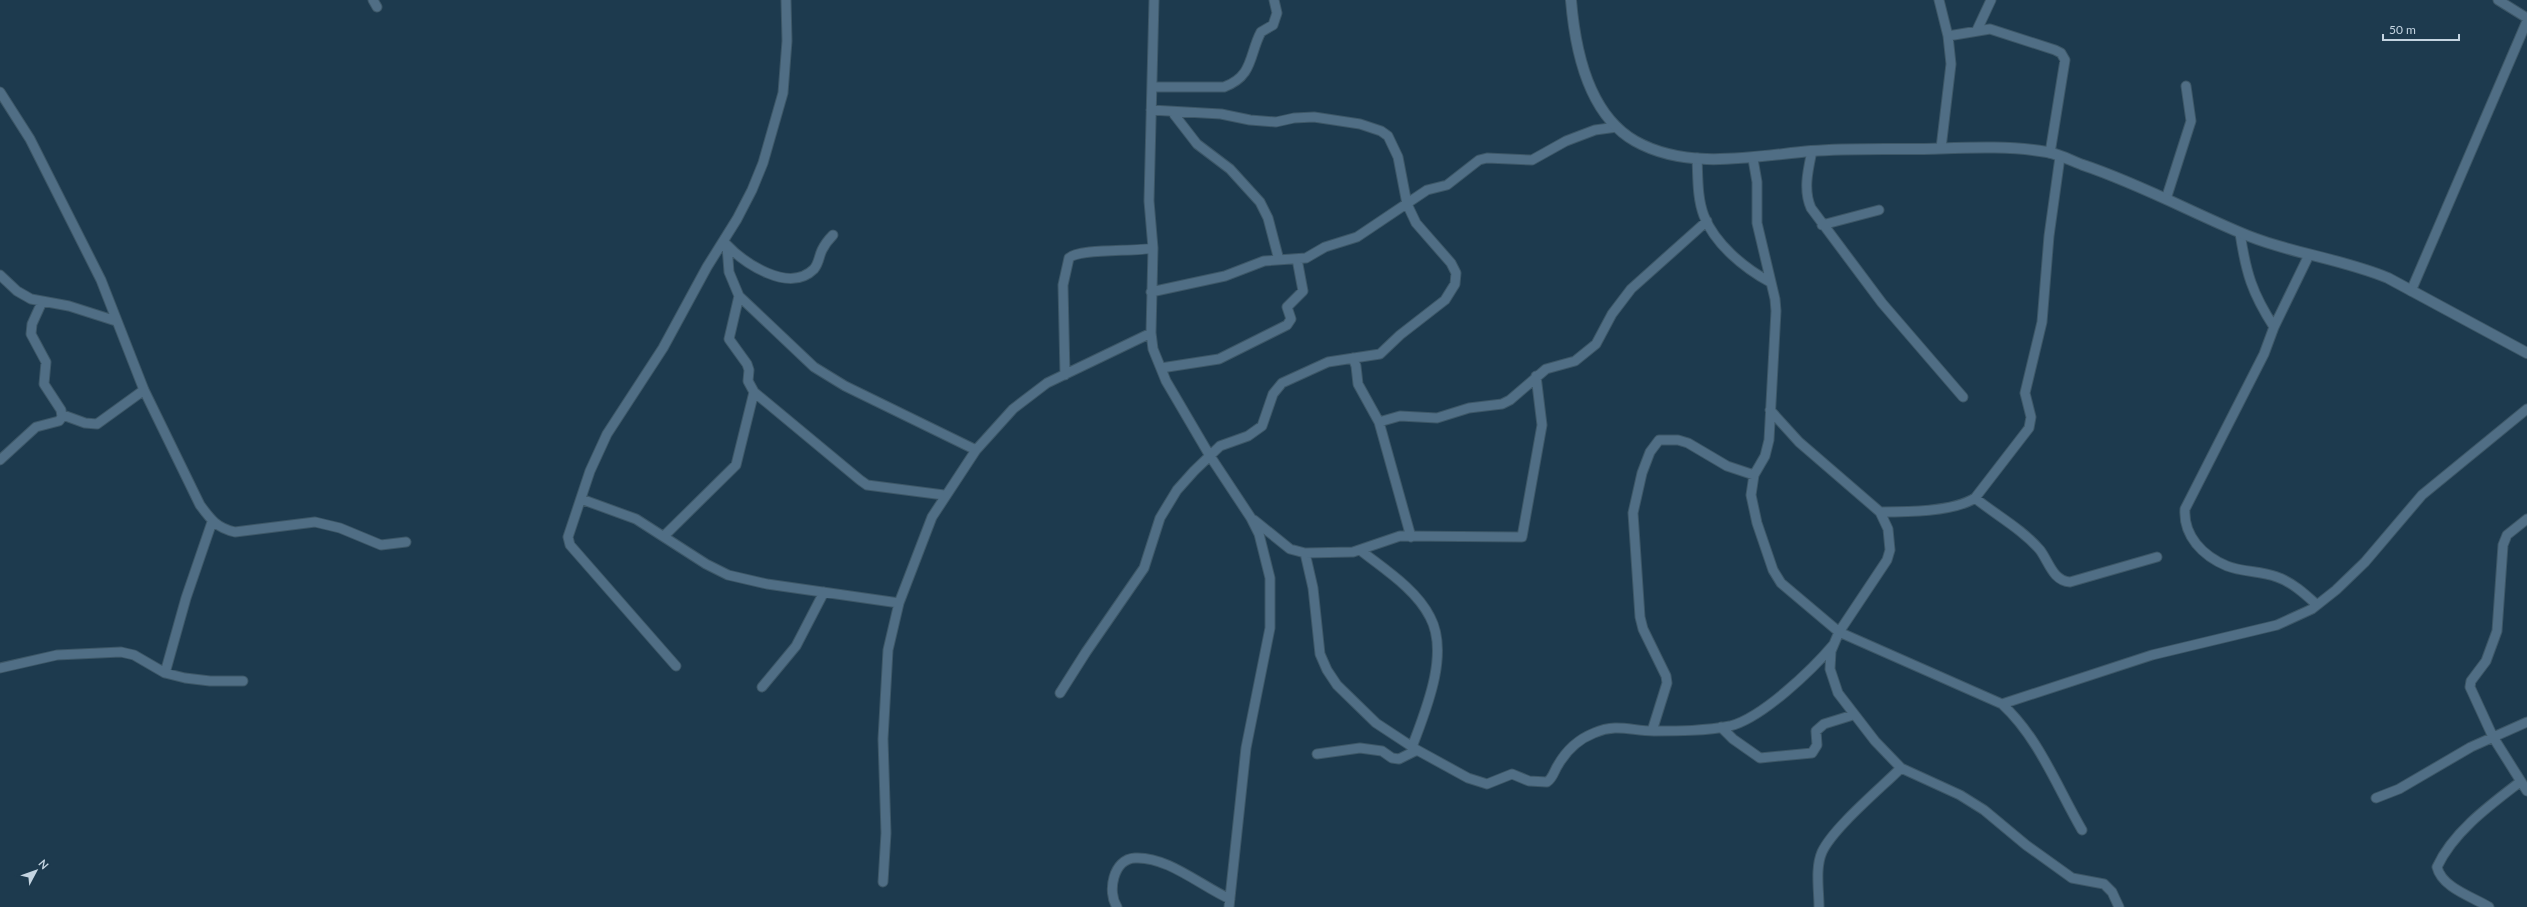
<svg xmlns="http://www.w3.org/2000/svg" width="2527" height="907" viewBox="0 0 2527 907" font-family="Lato,sans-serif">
  <rect width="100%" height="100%" fill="#1d3a4e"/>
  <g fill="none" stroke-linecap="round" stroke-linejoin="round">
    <defs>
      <path id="minor" d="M373,0L377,7
        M1154,0L1149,201L1153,248L1151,333L1153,349L1166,381L1176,398L1210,456L1251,518L1259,534L1270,578V628L1246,748L1229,907
        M1939,0L1948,36L1951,64L1941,148
        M2498,0L2527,18
        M1977,30L1991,0
        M1948,36L1990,29L2055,50L2061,53L2065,60L2050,153
        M1152,87H1224C1254,76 1249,54 1261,32L1273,25L1277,13L1274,0
        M0,92L30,139L101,280L144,390L200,505C211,520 217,528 235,532L315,522L340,528L381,545L406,542
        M1173,113L1197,144L1230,169L1260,202L1268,218L1279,260
        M1812,151C1808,170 1803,190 1811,208L1882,303L1963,397
        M1697,158C1698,177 1697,198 1704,216C1715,244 1744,268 1770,282
        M1753,159L1757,182V223L1775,299L1776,311L1769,440L1765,456L1754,475L1751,495L1757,523L1773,570L1781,583L1839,632L2002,704C2039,738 2057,787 2082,830
        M2166,199L2191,121L2186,86
        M1822,225L1879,210
        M2240,233C2246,273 2252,293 2274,327
        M726,244C744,263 789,294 814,269C819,263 819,256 822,250C825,244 829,239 833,235
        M727,246L729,272L739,296L814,367L845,386L976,450
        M2309,255L2274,327L2264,354L2185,509C2183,536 2203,556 2227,566C2242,572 2261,571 2277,577C2292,582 2306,595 2317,605
        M0,275L17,291L31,299L69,306L116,321
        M2411,291L2527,21
        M1151,292L1225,276L1264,261L1306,258L1325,247L1357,237L1427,190L1447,185L1479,160L1487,158L1532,160L1566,141L1595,130L1617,127
        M739,296L729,339L747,364L749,370L748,381L754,392L860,480L867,485L944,495
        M1353,358L1356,366L1358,384L1379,422
        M1161,368L1219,359L1287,325L1291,319L1287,307L1303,291L1297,259
        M1065,375L1063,285L1069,258C1079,248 1135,252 1153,248
        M1770,410L1799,442L1880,512L1888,529L1890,550L1887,560L1839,632L1831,651L1830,669L1838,693L1875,741L1901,768L1960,795L1984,810L2026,845L2072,878L2104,884L2112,892L2119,907
        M63,415L85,423L97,424L144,390
        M0,460L36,427L59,421L62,417L61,410L44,384L46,362L31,334L32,324L42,302
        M1975,498C1996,515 2022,529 2040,550C2049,562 2053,581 2070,582L2157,557
        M581,499L636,519L706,564L728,575L767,584L899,603
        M1880,512C1906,512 1953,512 1975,498L2029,428L2031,417L2025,393L2042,322L2049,236L2060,157
        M2527,519L2507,535L2503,545L2497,631L2486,661L2471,681L2470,687L2493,737L2527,791
        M1254,520L1290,549L1305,553L1353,552L1400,536L1522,537L1542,425L1536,376
        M664,536L736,465L754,392
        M1411,537L1379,422L1400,416L1437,418L1469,408L1502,404L1510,400L1546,369L1575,361L1596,344L1612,314L1631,289L1707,221
        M1360,550C1384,569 1416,589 1430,617C1450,654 1425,712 1412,747
        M1305,553L1313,588L1320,654L1327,670L1337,685L1376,723L1417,750L1468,778L1487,784L1512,774L1529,781L1547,782C1553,778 1554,771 1558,765C1566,751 1579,739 1594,733C1617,723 1631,731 1654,731C1678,731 1706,731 1730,726C1762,718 1812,670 1834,644
        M676,666L570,545L568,537L590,471L607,434L663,348L707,267L737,219L752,190L763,163L783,93L787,41L786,0
        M0,668L57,655L121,652L134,655L165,673L185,678L210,681H243
        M165,673L186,598L212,522
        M762,687L796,646L824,592
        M1060,693L1086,652L1144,568L1160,518L1177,490L1194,471L1220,446L1248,436L1262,426L1273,394L1282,383L1328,362L1380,354L1400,335L1445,300L1455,284L1456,273L1451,263L1416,223L1407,204L1398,157L1388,136L1381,131L1360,124L1314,117L1294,118L1276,122L1250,120L1221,114L1151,110
        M2002,704L2152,655L2277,625L2312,609L2336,590L2365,562L2422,495L2527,409
        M1721,727L1733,739L1760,758L1812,753L1817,745L1816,731L1824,724L1853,715
        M1652,731L1667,683L1666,676L1643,629L1640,617L1633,513L1642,473L1650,452L1659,440H1678L1688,443L1727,466L1754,475
        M1317,754L1360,748L1382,751L1392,758L1399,759L1417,750
        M2376,798L2399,789L2471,747L2527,722
        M883,882L886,833L883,739L888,650L899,603L932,517L976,450L1013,409L1047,383L1151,333
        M1117,907C1107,892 1113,859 1135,858C1167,856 1201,886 1230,899
        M1819,907C1819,890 1815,868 1822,852C1833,828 1881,788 1901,768
        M2489,907C2473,897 2442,888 2437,867C2453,832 2490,805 2520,782"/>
      <path id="secondary" d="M1571,0C1575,49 1588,114 1635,141C1688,171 1755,156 1811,151C1847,148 1884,149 1920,149C1962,148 2006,145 2047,152C2059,154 2072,161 2083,165C2137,183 2187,210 2239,232C2287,253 2340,258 2388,278L2527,353"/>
    </defs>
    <use href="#minor" stroke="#3d5767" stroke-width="11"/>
    <use href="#secondary" stroke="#3d5767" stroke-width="12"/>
    <use href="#minor" stroke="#506e85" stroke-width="9"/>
    <use href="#secondary" stroke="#506e85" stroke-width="10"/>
  </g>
  <g transform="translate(36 871) rotate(49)" stroke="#1d3a4e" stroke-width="3" paint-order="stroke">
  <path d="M0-3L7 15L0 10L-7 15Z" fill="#c4d4e1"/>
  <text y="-6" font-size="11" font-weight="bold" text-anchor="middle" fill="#c4d4e1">N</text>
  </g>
  <path d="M2383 34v6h76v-6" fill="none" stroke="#c4d4e1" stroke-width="2"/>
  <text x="2389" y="34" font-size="12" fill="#c4d4e1" stroke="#1d3a4e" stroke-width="3" paint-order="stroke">50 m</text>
</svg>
